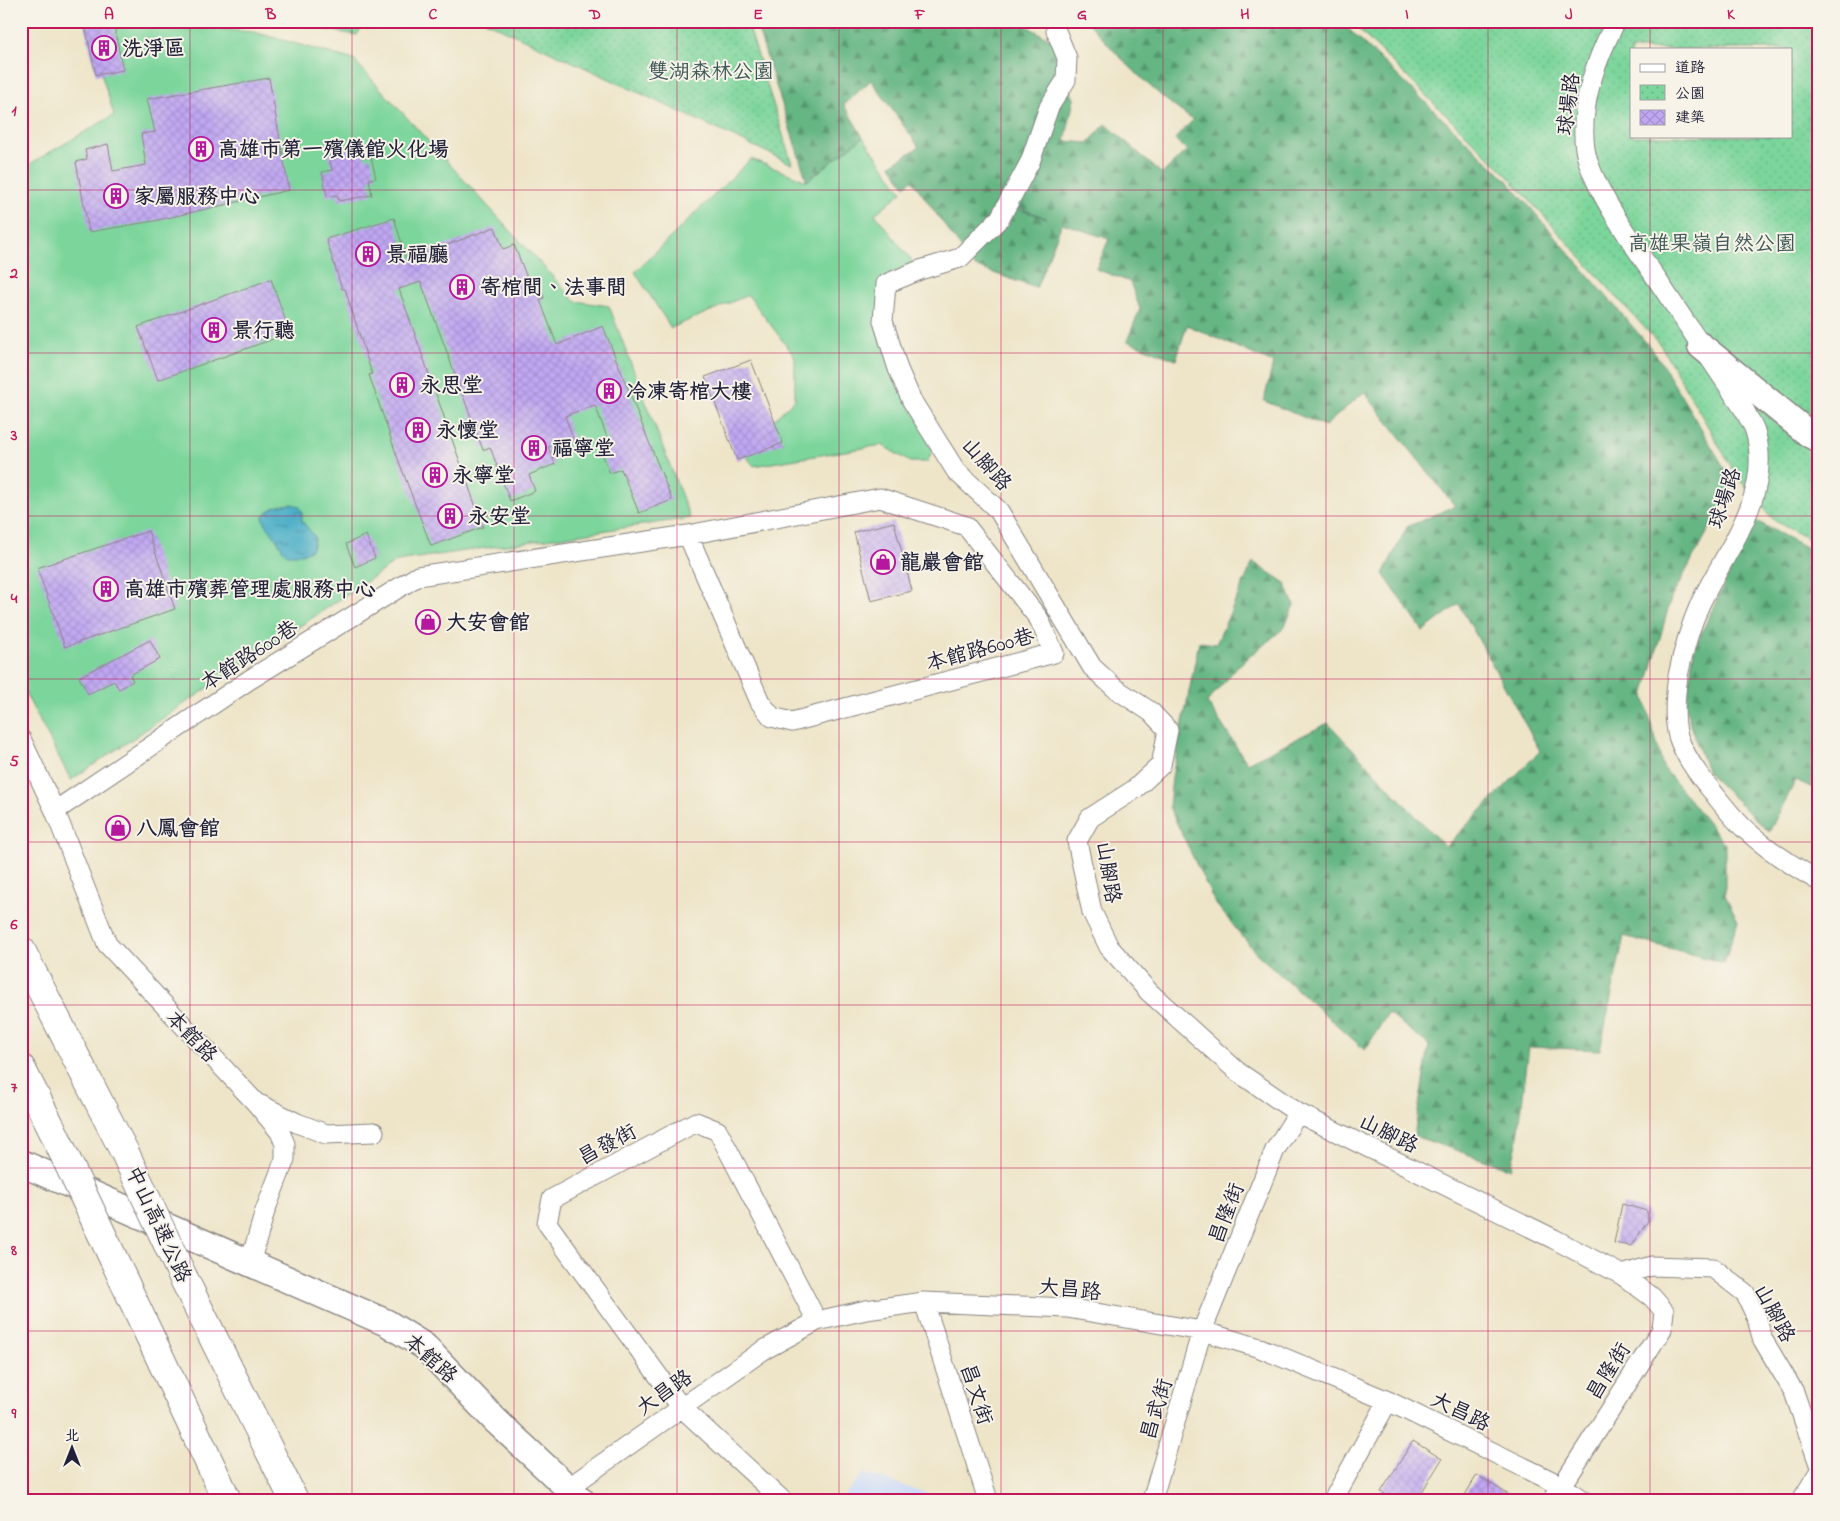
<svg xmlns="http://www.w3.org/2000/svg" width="1840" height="1521" viewBox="0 0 1840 1521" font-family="'Indie Flower','LXGW WenKai TC',sans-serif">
  <defs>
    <pattern id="forest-firs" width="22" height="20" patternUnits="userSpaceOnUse" patternTransform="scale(1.25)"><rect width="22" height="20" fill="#65b683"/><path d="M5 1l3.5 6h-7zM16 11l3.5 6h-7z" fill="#53946c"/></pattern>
    <pattern id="park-dots" width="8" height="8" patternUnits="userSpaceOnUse" patternTransform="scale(1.25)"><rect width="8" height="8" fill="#7cd59b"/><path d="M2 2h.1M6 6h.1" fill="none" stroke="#6bb786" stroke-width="1.8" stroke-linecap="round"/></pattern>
    <pattern id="water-ripples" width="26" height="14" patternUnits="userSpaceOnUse" patternTransform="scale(1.25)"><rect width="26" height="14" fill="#46adc6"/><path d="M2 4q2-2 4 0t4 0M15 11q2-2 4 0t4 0" fill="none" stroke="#3a8ca2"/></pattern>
    <pattern id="building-cross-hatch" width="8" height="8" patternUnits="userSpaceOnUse" patternTransform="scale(1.25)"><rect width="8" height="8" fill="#c0a7f2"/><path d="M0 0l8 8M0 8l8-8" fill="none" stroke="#a58fd0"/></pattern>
  </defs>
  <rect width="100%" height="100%" fill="#f7f3e8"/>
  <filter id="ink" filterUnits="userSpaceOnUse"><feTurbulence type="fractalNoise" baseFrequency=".02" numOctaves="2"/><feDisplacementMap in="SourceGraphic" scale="10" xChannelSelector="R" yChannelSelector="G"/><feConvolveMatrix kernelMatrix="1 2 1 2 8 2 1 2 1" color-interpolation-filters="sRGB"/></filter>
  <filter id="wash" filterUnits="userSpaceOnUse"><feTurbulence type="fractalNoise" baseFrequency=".0096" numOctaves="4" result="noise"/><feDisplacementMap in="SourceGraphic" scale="20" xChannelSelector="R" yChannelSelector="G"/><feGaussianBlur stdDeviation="1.12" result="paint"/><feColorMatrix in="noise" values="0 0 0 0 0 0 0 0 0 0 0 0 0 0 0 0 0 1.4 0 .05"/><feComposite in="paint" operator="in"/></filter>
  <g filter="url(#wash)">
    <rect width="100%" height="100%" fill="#eee5c9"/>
    <path fill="#ccdbf9" d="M864,1473L948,1500H840Z"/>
    <path fill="#7cd59b" stroke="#4f7c6b" d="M85,21H117L254,32L354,60L575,301L609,306L690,518L397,561L71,780L21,685V169L114,115Z
      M863,137L902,192L875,214L913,262L878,283L933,450L927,462H910L882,445L754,466L742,451L795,399V357L748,295L671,328L635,272L751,159L807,181Z"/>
    <path fill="url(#forest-firs)" stroke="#446c5f" d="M755,21H1017L1054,41L1064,72L1005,205L1046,218L1009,204L1067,83L1074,99L1065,141L1088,143L1106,124L1162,174L1187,150L1175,139L1193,120C1153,93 1119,57 1087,21H1340L1505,178L1656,354L1734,484L1671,598L1644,696L1663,767L1725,844V895L1738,921L1724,963L1624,936L1600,1050L1529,1047L1518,1137L1511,1169L1414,1136L1429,1045L1388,1013L1365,1050L1256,953L1215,903L1169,807L1172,777L1199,642L1216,644L1253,562L1285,583L1294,605L1284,628L1238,666L1207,702L1247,763L1328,723L1445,847L1540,751L1459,604L1423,631L1383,574L1407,527L1455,506L1364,392L1325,426L1264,401L1273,363L1187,325L1176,360L1127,341L1140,309L1130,282L1096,269L1109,239L1062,223L1036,288L974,266L912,180L905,186L891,165L919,147L871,80L844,105L863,137L807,181Z
      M1754,520L1819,554V791L1796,780L1769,832L1708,773L1691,728L1686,706L1694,649Z"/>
    <path fill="url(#park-dots)" stroke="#4f7c6b" fill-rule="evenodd" d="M272,21H365L357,35Z
      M485,21H747L792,164L517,36Z
      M1350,21H1819V545L1775,521L1738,478L1661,346L1503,171ZM1631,49H1791V136H1631Z"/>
    <path fill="url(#water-ripples)" stroke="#346880" d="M292,504L299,506L302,511V521L315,537L312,549L302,554H287C281,549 280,544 276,538C270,528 266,529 263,517C270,507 280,505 292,504Z"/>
    <g id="blocks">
      <path fill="url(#building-cross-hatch)" d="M107,21H113L123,70L96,75L85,26Z
        M269,78L289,190L154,221L89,232L76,162L87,159L85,150L108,144L113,171L146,165L141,134L155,132L147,99Z
        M362,146L365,158L371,157L376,178L369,179L372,195L339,201L337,195L327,197L322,172L332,170L328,153Z
        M394,218L407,260L495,227L503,249L514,245L528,280L537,277L544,298L540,300L557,345L603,326L672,500L639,513L621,469L610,473L599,446L609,442L595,405L565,416L574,441L548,447L555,464L529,475L535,491L510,501L490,447L483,450L421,282L399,289L483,527L431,546L398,459L369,375L372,374L345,289H342L326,239Z
        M271,279L290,333L158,380L138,327Z
        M751,360L783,443L737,460L705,377Z
        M894,522L912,591L871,601L854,532Z
        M148,531L175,609L65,647L37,568Z
        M366,535L375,558L355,567L346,544Z
        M150,640L160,659L130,675L133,681L119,689L114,681L88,694L79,677Z
        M1622,1204L1647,1211L1648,1221L1631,1246L1614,1243Z
        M1413,1441L1442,1459L1417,1500H1382L1385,1494L1381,1492Z
        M1477,1475L1517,1500H1462Z"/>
    </g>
  </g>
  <g filter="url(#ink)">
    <use href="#blocks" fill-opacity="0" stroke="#888482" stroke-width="1"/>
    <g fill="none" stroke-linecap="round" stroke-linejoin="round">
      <defs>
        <path id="street" d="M1616,21C1596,60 1579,104 1585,149C1591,185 1631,241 1652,272C1683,318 1714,365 1745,411C1748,418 1753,424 1755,431C1774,494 1725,551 1700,604C1690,627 1683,651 1678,676C1675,696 1673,717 1678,736C1684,755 1700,777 1712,791C1723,805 1734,820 1747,831C1768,850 1794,867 1819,881
          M1056,31L1067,58L1066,80L1049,107L1030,162L1000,218L960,258L920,270L886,284L883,321L898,369L912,401L956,471L999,511L1092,667L1116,689L1151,712L1168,730L1161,765L1135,789L1090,818L1077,841L1092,912L1109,947L1149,992L1238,1072L1298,1113L1554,1239L1622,1275L1651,1266L1713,1268L1745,1293L1756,1316L1763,1340L1794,1392L1819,1464
          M21,739L55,811L107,944L256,1103L280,1132L285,1144V1159L265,1211L250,1263
          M55,811L249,680L418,576L688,535L880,498L966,526L1039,619L1054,653L792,722L772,717L760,702L688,535
          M261,1105L297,1123L326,1134L374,1132
          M924,1302L988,1500
          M568,1488L762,1351L817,1321L866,1310L924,1302L1067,1308L1202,1331L1260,1348L1388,1401L1562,1486L1583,1500
          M782,1500L681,1407L547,1223L552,1199L696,1122L718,1131L817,1321
          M1152,1500L1202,1331L1275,1150L1298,1113
          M1333,1500L1388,1401
          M1553,1500L1662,1329L1664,1311L1652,1297L1622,1275
          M1802,1500L1819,1472"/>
        <path id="secondary" d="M1701,346L1809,434L1819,439
          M21,1163L387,1323L424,1346L496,1421L581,1500"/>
        <path id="highway" d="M21,950L125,1153
          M21,1068L52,1129
          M106,1243L227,1500
          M184,1279L294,1500"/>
      </defs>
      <use href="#street" stroke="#888482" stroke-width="21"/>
      <use href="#secondary" stroke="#888482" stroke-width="29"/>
      <use href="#highway" stroke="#888482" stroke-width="30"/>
      <use href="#street" stroke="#fff" stroke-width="19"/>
      <use href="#secondary" stroke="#fff" stroke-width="26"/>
      <use href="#highway" stroke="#fff" stroke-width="28"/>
      <defs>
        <path id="highway-bridge" d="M52,1129L106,1243
          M125,1153L184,1279"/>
      </defs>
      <use href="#highway-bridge" stroke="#888482" stroke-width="30" stroke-linecap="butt"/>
      <use href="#highway-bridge" stroke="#fff" stroke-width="28"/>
    </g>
  </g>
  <path fill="none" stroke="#c2185b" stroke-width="1" stroke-opacity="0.55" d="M190,21V1500M352,21V1500M514,21V1500M677,21V1500M839,21V1500M1001,21V1500M1163,21V1500M1326,21V1500M1488,21V1500M1650,21V49M1650,136V1500M21,190H1819M21,353H1819M21,516H1819M21,679H1819M21,842H1819M21,1005H1819M21,1168H1819M21,1331H1819"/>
  <defs>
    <symbol id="building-ring" viewBox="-11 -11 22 22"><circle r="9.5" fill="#f7f3e8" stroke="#b5179e" stroke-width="1.5"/><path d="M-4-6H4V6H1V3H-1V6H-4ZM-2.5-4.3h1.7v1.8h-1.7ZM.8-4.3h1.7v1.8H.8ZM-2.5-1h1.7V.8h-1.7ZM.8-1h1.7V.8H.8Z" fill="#b5179e"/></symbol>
    <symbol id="shop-ring" viewBox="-11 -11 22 22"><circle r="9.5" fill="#f7f3e8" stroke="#b5179e" stroke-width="1.5"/><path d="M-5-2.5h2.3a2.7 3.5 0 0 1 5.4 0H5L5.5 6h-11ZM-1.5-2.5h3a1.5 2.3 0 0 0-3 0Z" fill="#b5179e"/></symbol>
  </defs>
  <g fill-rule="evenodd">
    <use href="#building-ring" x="90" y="34" width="28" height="28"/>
    <use href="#building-ring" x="187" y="135" width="28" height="28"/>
    <use href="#building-ring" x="102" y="182" width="28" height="28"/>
    <use href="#building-ring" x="354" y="240" width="28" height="28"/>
    <use href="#building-ring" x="448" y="273" width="28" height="28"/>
    <use href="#building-ring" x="200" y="316" width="28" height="28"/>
    <use href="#building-ring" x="388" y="371" width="28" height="28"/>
    <use href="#building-ring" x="595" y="377" width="28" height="28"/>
    <use href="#building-ring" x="404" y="416" width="28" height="28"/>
    <use href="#building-ring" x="520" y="434" width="28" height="28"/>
    <use href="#building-ring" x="421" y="461" width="28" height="28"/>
    <use href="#building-ring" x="436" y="502" width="28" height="28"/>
    <use href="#shop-ring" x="869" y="548" width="28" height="28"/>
    <use href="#building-ring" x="92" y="575" width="28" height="28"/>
    <use href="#shop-ring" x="414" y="608" width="28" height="28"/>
    <use href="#shop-ring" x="104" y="814" width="28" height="28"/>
  </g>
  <g text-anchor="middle" stroke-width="4" stroke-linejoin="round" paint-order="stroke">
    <g font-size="21" font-weight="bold" fill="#22223b" stroke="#f7f3e8" text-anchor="start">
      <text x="122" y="55">洗淨區</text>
      <text x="218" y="156">高雄市第一殯儀館火化場</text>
      <text x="134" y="203">家屬服務中心</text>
      <text x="386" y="261">景福廳</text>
      <text x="480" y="294">寄棺間、法事間</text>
      <text x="232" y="337">景行聽</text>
      <text x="420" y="392">永思堂</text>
      <text x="626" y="398">冷凍寄棺大樓</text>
      <text x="436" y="437">永懷堂</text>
      <text x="552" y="455">福寧堂</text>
      <text x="452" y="482">永寧堂</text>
      <text x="468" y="523">永安堂</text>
      <text x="900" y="569">龍巖會館</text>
      <text x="124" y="596">高雄市殯葬管理處服務中心</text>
      <text x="446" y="629">大安會館</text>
      <text x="136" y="835">八鳳會館</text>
    </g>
    <g font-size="21" fill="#3d5858" stroke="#f7f3e8">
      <text x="711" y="78">雙湖森林公園</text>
      <text x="1712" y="250">高雄果嶺自然公園</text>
    </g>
    <g font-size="21" fill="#22223b" stroke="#f7f3e8">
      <text transform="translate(1568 104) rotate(-83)" y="7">球場路</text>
      <text transform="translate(987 464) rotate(48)" y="7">山腳路</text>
      <text transform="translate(1724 498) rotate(-72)" y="7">球場路</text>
      <text transform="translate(980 649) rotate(-15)" y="7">本館路600巷</text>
      <text transform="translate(249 655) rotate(-33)" y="7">本館路600巷</text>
      <text transform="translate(1109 872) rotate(81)" y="7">山腳路</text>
      <text transform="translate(192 1036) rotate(46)" y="7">本館路</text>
      <text transform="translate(1389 1133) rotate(26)" y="7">山腳路</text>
      <text transform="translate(607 1144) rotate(-28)" y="7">昌發街</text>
      <text transform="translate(1226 1213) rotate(-69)" y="7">昌隆街</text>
      <text transform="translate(159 1224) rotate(65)" y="7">中山高速公路</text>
      <text transform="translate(1070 1289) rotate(6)" y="7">大昌路</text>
      <text transform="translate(1775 1313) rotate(62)" y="7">山腳路</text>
      <text transform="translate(431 1358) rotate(41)" y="7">本館路</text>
      <text transform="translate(1608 1371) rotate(-58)" y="7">昌隆街</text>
      <text transform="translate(664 1392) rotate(-35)" y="7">大昌路</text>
      <text transform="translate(977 1394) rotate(72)" y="7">昌文街</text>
      <text transform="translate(1156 1409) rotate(-73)" y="7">昌武街</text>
      <text transform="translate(1461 1411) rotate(26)" y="7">大昌路</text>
    </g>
  </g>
  <rect width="1840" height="1521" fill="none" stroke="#f7f3e8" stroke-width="55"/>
  <rect x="1630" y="48" width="162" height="90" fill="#f7f3e8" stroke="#a29fa3"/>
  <rect x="1640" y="64" width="25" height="8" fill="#ffffff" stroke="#a29fa3"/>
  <text x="1675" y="72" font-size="15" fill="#22223b">道路</text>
  <rect x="1640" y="85" width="25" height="15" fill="url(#park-dots)" stroke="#a29fa3"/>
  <text x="1675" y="98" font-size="15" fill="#22223b">公園</text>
  <rect x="1640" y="110" width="25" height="15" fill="url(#building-cross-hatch)" stroke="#a29fa3"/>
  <text x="1675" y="122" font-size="15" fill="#22223b">建築</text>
  <g transform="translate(72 1448)" stroke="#f7f3e8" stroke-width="4" paint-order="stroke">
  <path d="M0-4L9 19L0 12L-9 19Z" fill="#22223b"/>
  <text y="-8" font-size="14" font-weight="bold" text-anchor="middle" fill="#22223b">北</text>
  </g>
  <rect x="28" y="28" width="1784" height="1466" fill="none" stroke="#c2185b" stroke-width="2"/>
  <g font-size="16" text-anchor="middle" font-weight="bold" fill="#c2185b">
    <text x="109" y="19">A</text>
    <text x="271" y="19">B</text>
    <text x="433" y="19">C</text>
    <text x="595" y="19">D</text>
    <text x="758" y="19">E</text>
    <text x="920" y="19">F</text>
    <text x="1082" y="19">G</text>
    <text x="1245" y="19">H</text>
    <text x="1407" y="19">I</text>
    <text x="1569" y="19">J</text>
    <text x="1731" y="19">K</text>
    <text x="14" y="115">1</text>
    <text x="14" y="278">2</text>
    <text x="14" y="440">3</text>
    <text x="14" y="603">4</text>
    <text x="14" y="766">5</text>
    <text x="14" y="929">6</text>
    <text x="14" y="1092">7</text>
    <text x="14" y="1255">8</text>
    <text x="14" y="1418">9</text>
  </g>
</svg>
